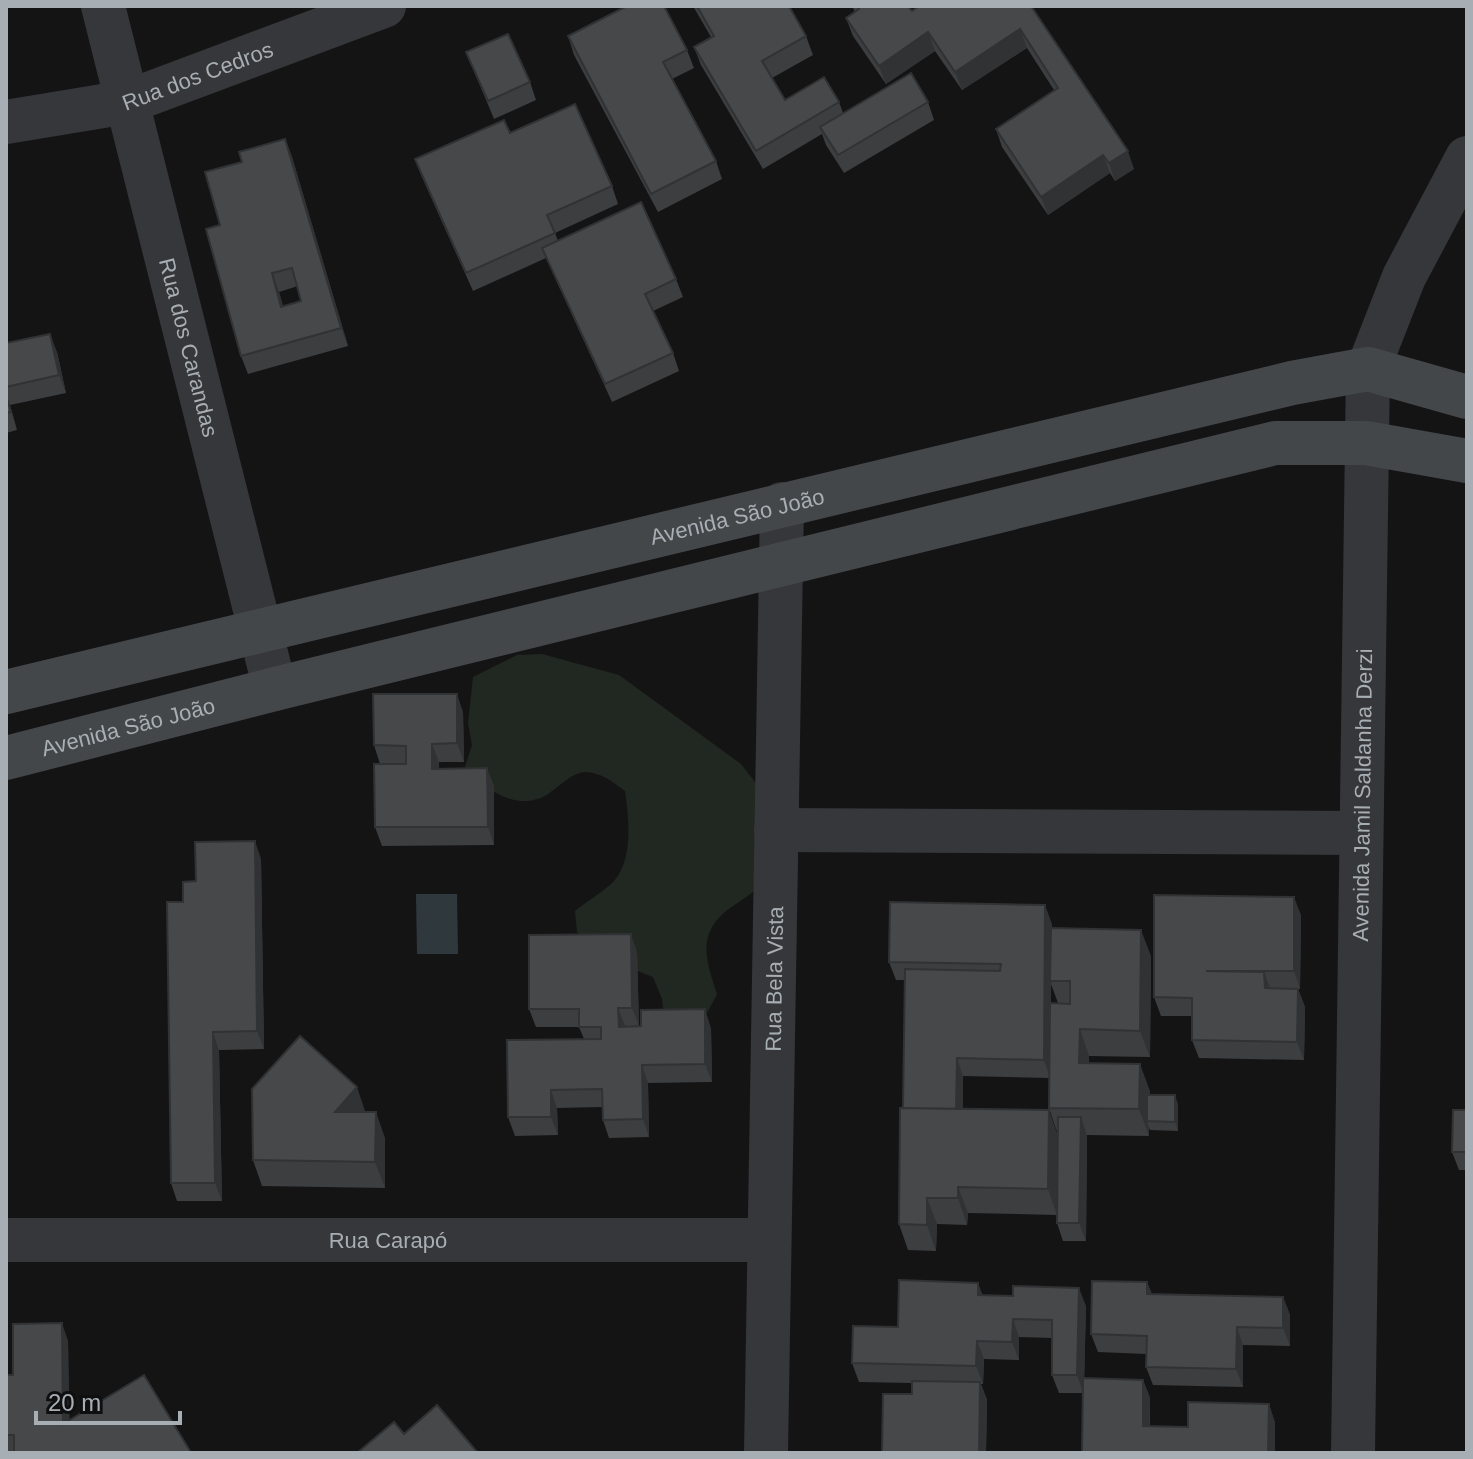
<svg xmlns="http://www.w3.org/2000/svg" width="1473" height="1459" viewBox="0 0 1473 1459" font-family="Arial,sans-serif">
  <rect width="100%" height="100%" fill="#141415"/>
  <path fill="#212821" d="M542,654L619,675L741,764L758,786L767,879C755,892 747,896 733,906C696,931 705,958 717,994L702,1023H665L662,999L653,977C625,967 600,951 577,932L575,911C587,901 600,894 611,884C634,863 629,818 625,791C613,782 602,773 586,772C572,772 559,787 548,794C519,813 484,790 465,767L472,745L468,723L473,677L517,655Z"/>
  <path fill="#2f393d" d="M416,894H457L458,954H417Z"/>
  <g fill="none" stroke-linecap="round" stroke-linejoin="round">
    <g stroke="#36373a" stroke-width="44">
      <path id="s1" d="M103,6L275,689"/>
      <path id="s2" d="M6,122L127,102L384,6"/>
      <path d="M776,830L1361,833"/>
      <path id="s3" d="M6,1240H769"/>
      <path id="s4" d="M766,1453L782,504"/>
      <path id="s5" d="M1353,1453L1368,369L1404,277L1467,158"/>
    </g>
    <g stroke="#44474a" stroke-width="44">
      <path id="s6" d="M6,692L1292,383L1368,369L1467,397"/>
      <path id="s7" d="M6,758L275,689L1275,443H1366L1467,461"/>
    </g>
  </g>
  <path fill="#3c3e40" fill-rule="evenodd" d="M693,6H789L806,36L813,55L772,78L785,100L839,102L843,113L928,102L934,120L844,173L826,145L822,134L763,169L701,65L694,47L711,37Z
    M852,6H908L912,11L1031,6L1134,169L1115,181L1110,173L1048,215L1002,147L996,129L1054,90L1027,48L962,90L935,51L886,84L853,36L846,18L855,12Z
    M568,36L687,50L694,68L672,79L716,161L722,179L658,212L574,55Z
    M466,52L530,82L536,100L494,119Z
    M510,133L612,186L618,204L555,233L558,241L676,279L683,297L653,311L673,353L679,371L612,402L546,258L473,291L422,177L415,159Z
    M285,139L292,157L348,346L248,374L241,356L220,225L242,162ZM298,286L301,301L283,306L279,292Z
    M6,343L57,352L66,393L10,405L17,430L6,433Z
    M463,712L464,762H439V769L494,786V845L382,846L375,827L398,764H380L374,745Z
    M261,859L264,1049L219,1050L222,1201H177L171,1183L183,902L196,881Z
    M1301,915L1300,989H1298L1305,1007L1304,1060L1199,1058L1192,1040V1016H1161L1154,997Z
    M1052,924V928L1151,956L1150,1057L1089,1056V1063L1150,1091L1149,1095L1178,1104V1131L1150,1130L1149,1128V1136L1087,1135L1086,1241H1063L1057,1223V1215L968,1213L967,1225L937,1224L936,1251L908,1250L899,1224L903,1108L905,980H896L889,962ZM1051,984L1058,1003H1051ZM963,1076L1049,1078V1108L1058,1135L963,1109Z
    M637,952L639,1026L625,1027L711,1028L712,1082L648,1083L649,1137L609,1138L603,1120L602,1107L557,1108L558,1135L515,1136L508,1117L584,1039L579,1027H536L529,1009Z
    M1467,1110V1170H1459L1452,1152Z
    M366,1112L385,1138V1188L262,1186L253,1160Z
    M1147,1282L1152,1294L1283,1297L1290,1315V1346L1243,1345V1387L1153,1385L1146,1367V1354L1098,1352L1091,1334Z
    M983,1295L1086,1306L1084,1378L1143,1380L1150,1398V1426L1188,1427L1269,1404L1275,1423V1453H1082V1393H1059L1052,1375V1338L1019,1337V1360L984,1359L983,1384H981L987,1400L986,1453H882L912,1394V1383L859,1382L852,1363L898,1327Z
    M68,1341L69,1420L14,1453H6V1375H13Z"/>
  <path fill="#313234" d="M1020,29L1027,48L962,90L955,72Z
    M928,32L935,51L886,84L879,66Z
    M285,139L292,157L348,346L341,328Z
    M1128,151L1134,169L1115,181L1109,163Z
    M1103,155L1110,173L1048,215L1041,197Z
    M272,273L279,292L288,325L281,307Z
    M50,334L57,352L66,393L59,375Z
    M6,394L10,405L17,430L11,412Z
    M457,694L463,712L464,762L457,743Z
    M432,744L439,762V787L432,769Z
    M487,768L494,786V845L488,827Z
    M255,841L261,859L264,1049L257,1031Z
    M1294,897L1301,915L1300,989L1294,971Z
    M1045,905L1052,924L1050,1078L1044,1060Z
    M1141,930L1151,956L1150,1057L1140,1031Z
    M631,934L637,952L639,1026L632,1008Z
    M1264,972L1271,991L1265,988Z
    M1298,989L1305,1007L1304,1060L1297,1042Z
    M618,1008L625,1026V1046L619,1027Z
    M705,1009L711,1028L712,1082L705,1064Z
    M1080,1029L1089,1056V1089L1079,1063Z
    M213,1032L219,1050L222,1201L215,1183Z
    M957,1058L963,1076V1135L956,1117Z
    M1140,1064L1150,1091L1149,1121H1147L1149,1128V1136L1139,1109Z
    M642,1065L648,1083L649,1137L643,1119Z
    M357,1087L366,1114L335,1112Z
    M551,1090L557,1108L558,1135L551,1117Z
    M1175,1095L1178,1104V1131L1175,1122Z
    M1049,1110L1058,1136L1057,1215L1048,1189Z
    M376,1112L385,1138V1188L375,1162Z
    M1081,1117L1087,1136L1086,1241L1079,1223Z
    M958,1187L968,1213L967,1225L958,1198Z
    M927,1198L937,1224L936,1251L927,1225Z
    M1147,1282L1154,1300L1147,1294Z
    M978,1283L985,1301L978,1295Z
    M1079,1288L1086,1306L1084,1394L1077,1375Z
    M1283,1297L1290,1315V1346L1283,1328Z
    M1013,1319L1019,1337V1360L1012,1342Z
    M62,1323L68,1341L70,1442L63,1424Z
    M1237,1327L1243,1345V1387L1236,1369Z
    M977,1341L984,1359L983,1384L976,1366Z
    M1143,1380L1150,1398L1149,1444L1143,1426Z
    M980,1382L987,1400L986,1453H979Z
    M1269,1404L1275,1423V1453H1268Z"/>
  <path fill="#46484a" stroke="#313234" stroke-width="2" fill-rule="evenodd" d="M627,6H664L687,50L663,62L716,161L651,194L568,36Z
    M697,6H789L806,36L762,61L785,100L824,77L839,102L756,151L694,47L714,36Z
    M858,6H908L912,11L919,6H1031L1128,151L1109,163L1103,155L1041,197L996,129L1058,88L1020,29L955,72L928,32L879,66L846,18L859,9Z
    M508,34L530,82L488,101L466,52Z
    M911,73L928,102L838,155L820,127Z
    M575,104L612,186L547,215L555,233L466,273L415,159L504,120L510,133Z
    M285,139L341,328L241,356L206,229L220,225L205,172L242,162L239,152ZM292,268L301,301L281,307L272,273Z
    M641,202L676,279L645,294L673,353L605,384L542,248Z
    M50,334L59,375L6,387V343Z
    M6,396L11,412L6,413Z
    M373,694H457V743L432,744V769L487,768L488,827H375L374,764H406V746L374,745Z
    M255,841L257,1031L213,1032L215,1183H171L167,902H183V882L196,881L195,842Z
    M1154,895L1294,897V971H1206L1264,972L1265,988L1298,989L1297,1042L1192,1040V998L1154,997Z
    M890,902L1045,905L1044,1060L957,1058L956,1109L903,1108L905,969L1000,971L1001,964L889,962Z
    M1051,928L1141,930L1140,1031L1080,1029L1079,1063L1140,1064L1139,1109L1049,1108L1050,1003L1070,1004V981H1050Z
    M631,934L632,1008H618L619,1027L641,1026V1010L705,1009V1064L642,1065L643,1119L603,1120L602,1089L551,1090V1117H508L507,1040L601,1039V1027H579V1009H529V935Z
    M300,1036L357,1087L335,1112H376L375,1162L253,1160L252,1089Z
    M1147,1095H1175V1122L1147,1121Z
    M900,1108L1049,1110L1048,1189L958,1187V1198H927V1225L899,1224Z
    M1453,1110H1467V1152H1452Z
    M1058,1117H1081L1079,1223H1057Z
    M899,1280L978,1283V1295L1013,1296V1286L1079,1288L1077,1375H1052V1320L1013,1319L1012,1342L977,1341L976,1366L852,1363L853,1326L898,1327Z
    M1092,1281L1147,1282V1294L1283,1297V1328L1237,1327L1236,1369L1146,1367L1147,1336L1091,1334Z
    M62,1323L63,1424L144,1375L190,1451L187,1453H14V1435H6V1375H13V1324Z
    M1083,1378L1143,1380V1426L1188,1427V1402L1269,1404L1268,1453H1082Z
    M912,1381L980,1382L979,1453H882L883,1394H912Z
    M437,1405L478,1453H357L394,1422L404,1434Z"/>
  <g text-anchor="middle" stroke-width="6" stroke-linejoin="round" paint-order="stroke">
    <g font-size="22" fill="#a7aeb4" stroke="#0f0f10">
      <text dy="8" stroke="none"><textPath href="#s2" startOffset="198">Rua dos Cedros</textPath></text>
      <text dy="8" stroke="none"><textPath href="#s1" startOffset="352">Rua dos Carandas</textPath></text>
      <text dy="8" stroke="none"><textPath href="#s6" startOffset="752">Avenida São João</textPath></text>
      <text dy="8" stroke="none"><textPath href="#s7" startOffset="126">Avenida São João</textPath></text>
      <text dy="8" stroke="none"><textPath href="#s5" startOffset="658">Avenida Jamil Saldanha Derzi</textPath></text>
      <text dy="8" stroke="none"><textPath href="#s4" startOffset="474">Rua Bela Vista</textPath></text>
      <text dy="8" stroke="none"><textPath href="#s3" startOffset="382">Rua Carapó</textPath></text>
    </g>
  </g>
  <rect width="1473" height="1459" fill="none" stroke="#a7aeb4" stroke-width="16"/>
  <path d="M36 1411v12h144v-12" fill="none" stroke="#a7aeb4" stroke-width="4"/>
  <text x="48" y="1411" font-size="24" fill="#a7aeb4" stroke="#0f0f10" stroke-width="6" paint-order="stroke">20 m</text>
</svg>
